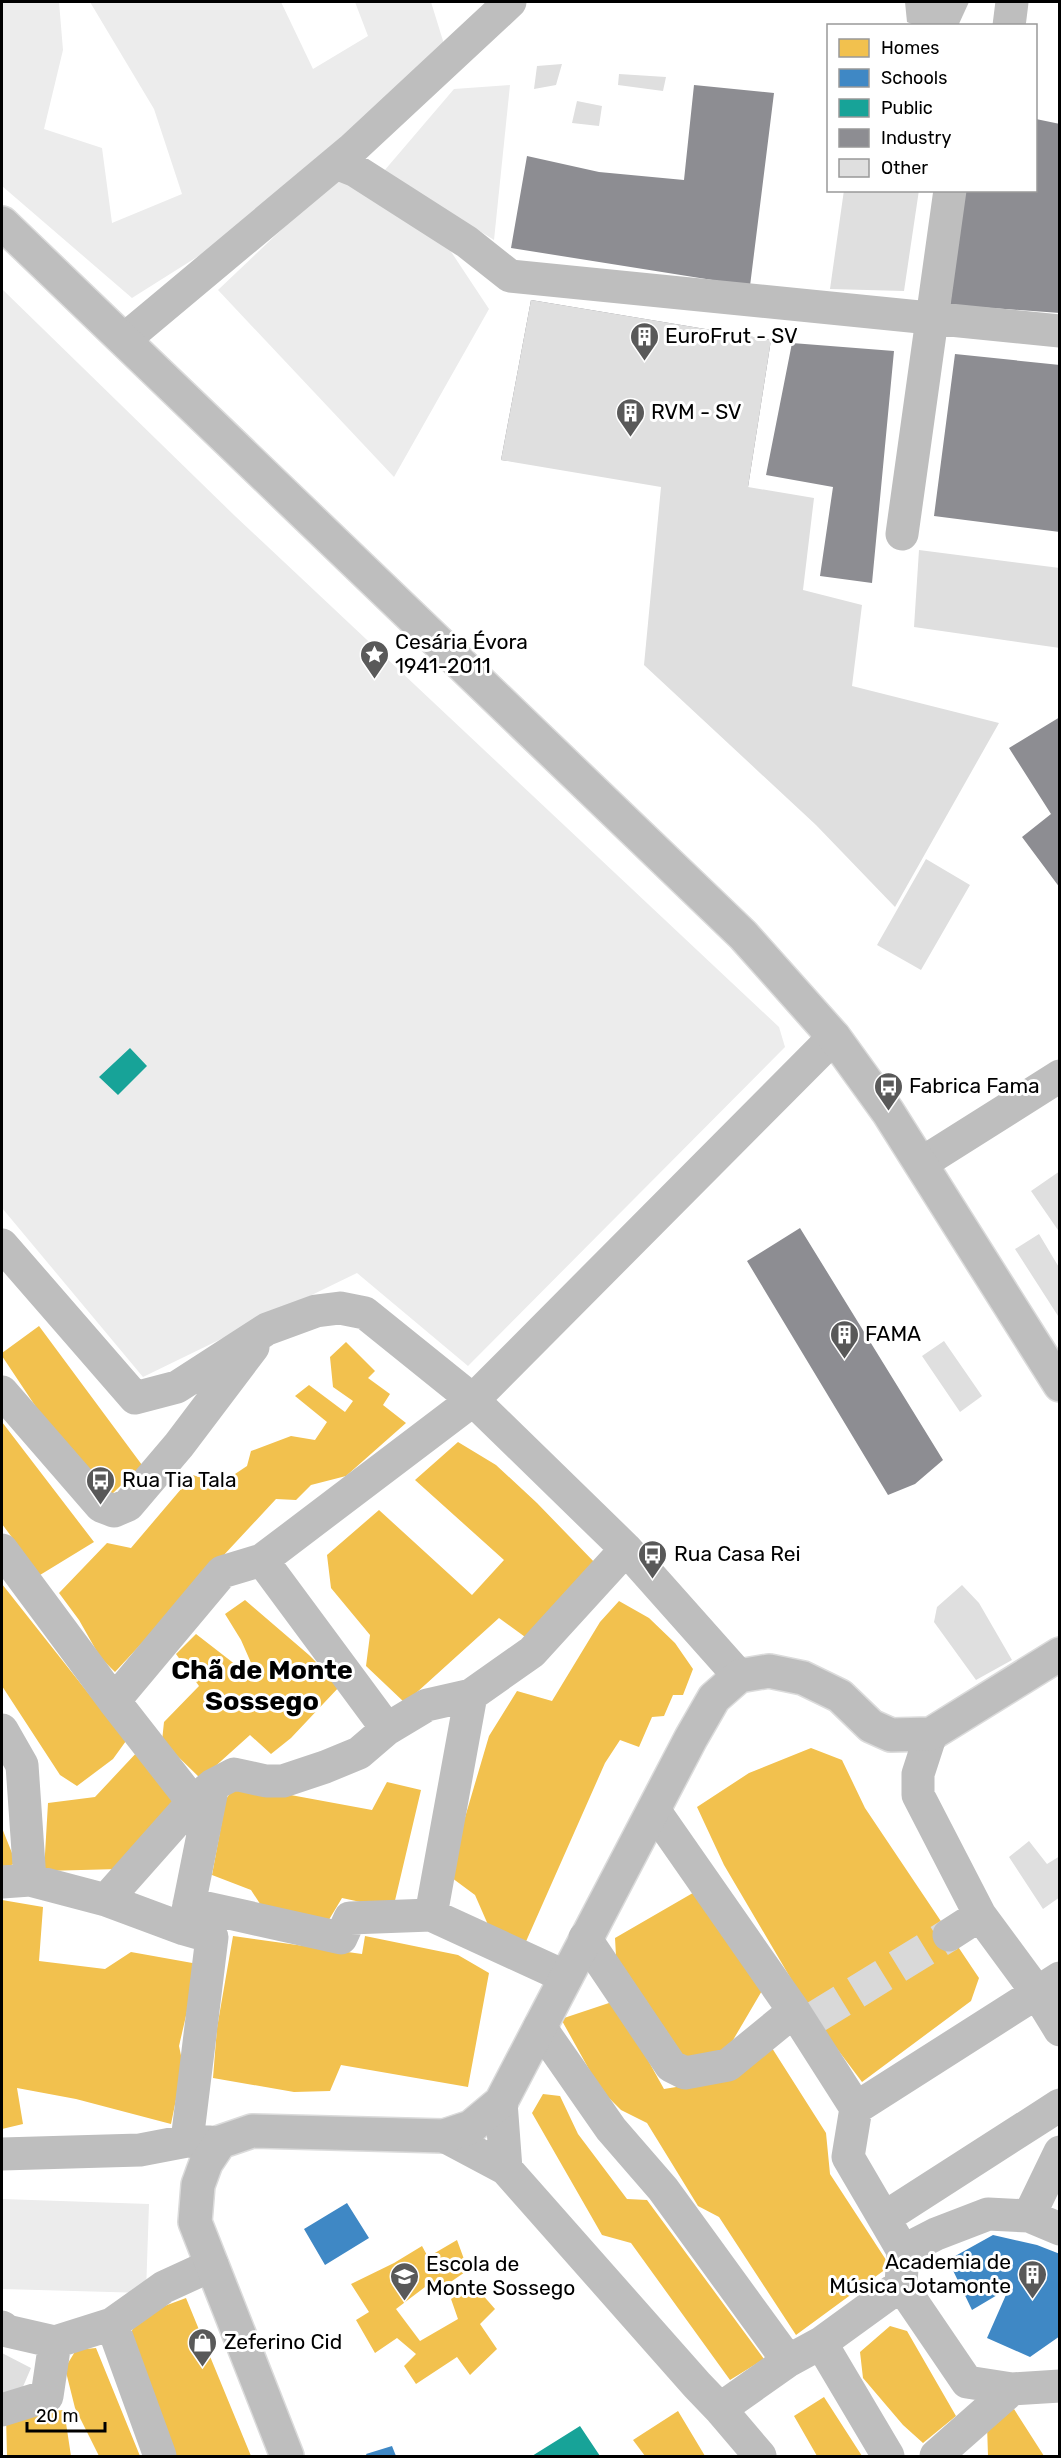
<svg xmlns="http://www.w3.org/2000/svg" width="1061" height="2458" viewBox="0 0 1061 2458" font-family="Rubik,sans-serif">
  <rect width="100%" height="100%" fill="#fff"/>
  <path fill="#ececec" d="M2,2H59L63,50L44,129L102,148L112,223L182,194L154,109L90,2H281L313,69L368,36L355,2H431L444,44L243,228L132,298L2,186Z
    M510,85L494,240L384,171L454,89Z
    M338,176L440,235L489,309L394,477L218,290Z
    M2,289L235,516L779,1027L785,1047L468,1366L357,1273L143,1377L2,1208Z
    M2,2199L149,2204L146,2293L2,2289Z"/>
  <path fill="#bfbfbf" d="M905,2H969L958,26L914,25L907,22Z"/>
  <path fill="#f2c14e" d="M39,1326L142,1465L110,1496L56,1437L2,1356V1353Z
    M346,1342L375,1371L368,1378L390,1394L383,1405L406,1423L346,1476L311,1485L296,1500L276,1499L115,1672L100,1657L79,1620L59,1593L107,1543L131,1548L193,1475L220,1484L247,1466L251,1451L291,1436L315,1440L327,1422L295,1396L309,1385L345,1412L353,1401L333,1387L330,1357Z
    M2,1422L94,1542L40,1575L2,1524Z
    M458,1442L496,1465L537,1503L598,1566L532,1642L499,1618L405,1703L366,1666L370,1635L331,1588L327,1555L379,1510L472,1595L504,1560L415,1480Z
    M2,1584L126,1741L113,1759L77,1786L60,1775L2,1686Z
    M245,1600L309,1655L340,1686L291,1738L271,1754L250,1735L201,1779L162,1741L164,1722L199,1686L176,1654L196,1634L245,1672L252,1665L241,1640L225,1614Z
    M619,1601L649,1618L675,1643L693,1669L683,1695H673L664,1716L652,1717L639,1747L620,1740L605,1763L524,1946L489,1927L475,1895L448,1875L489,1736L517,1691L552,1701L600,1622Z
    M811,1748L842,1760L865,1808L979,1978L971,2001L862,2082L814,2018L724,1865L697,1807L749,1773Z
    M139,1750L177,1801L119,1869L44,1871L48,1803L95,1797Z
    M387,1782L421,1790L393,1909L342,1898L324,1928L266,1913L251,1890L212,1875L226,1799L236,1785L372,1810Z
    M2,1828L16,1863L2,1869Z
    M698,1890L763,1989L726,2052L686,2060L616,1956L615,1938Z
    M2,1900L43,1907L39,1961L105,1969L131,1952L198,1964L179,2046L183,2065L171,2124L76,2099L17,2088L23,2124L2,2129Z
    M233,1936L362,1954L365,1936L458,1955L489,1973L468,2087L341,2065L330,2091L294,2092L213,2078L217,2028Z
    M615,2001L664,2089L737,2077L772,2048L826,2133L830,2174L890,2266L796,2335L719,2217L698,2206L647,2123L621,2110L600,2089L561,2019Z
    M543,2094L560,2096L578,2134L627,2199L647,2200L764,2359L730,2380L631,2243L602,2235L532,2113Z
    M457,2240L468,2270L439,2290L429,2284L396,2309L420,2341L458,2319L451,2299L474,2285L495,2309L480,2324L497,2349L470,2375L457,2357L416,2384L404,2366L416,2354L397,2338L375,2353L356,2320L369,2312L351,2284L394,2263L422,2246L428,2257Z
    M186,2298L251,2456H174L131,2332L143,2314Z
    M890,2326L907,2331L956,2416L923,2443L903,2425L863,2378L860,2352Z
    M96,2348L140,2456H99L75,2408L65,2368L76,2350Z
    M824,2397L862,2456H817L794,2416Z
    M1014,2409L1044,2456H988L987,2425Z
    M64,2410L71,2456H7L6,2415Z
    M678,2411L705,2456H645L633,2440Z"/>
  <path fill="#3f88c5" d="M347,2203L369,2238L325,2265L304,2229Z
    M993,2235L1037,2245L1060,2254V2336L1030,2357L987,2338L1009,2288L972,2310L948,2260Z
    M392,2446L396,2456H367L366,2454Z"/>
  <path fill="#17a398" d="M130,1048L147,1066L118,1095L99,1077Z
    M580,2426L600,2456H532Z"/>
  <path fill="#8d8d92" d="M694,85L774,93L750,286L511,248L527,156L599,172L684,180Z
    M1036,119L1060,124V313L950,305L965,190H1036Z
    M531,300L771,340L748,487L501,460Z
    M792,343L894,351L872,583L820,576L833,487L766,475Z
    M955,354L1060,365V532L934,516Z
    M1060,717V888L1022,837L1051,814L1009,748Z
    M800,1228L943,1460L915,1484L888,1495L747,1261Z"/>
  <path fill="#dfdfdf" d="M562,64L556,85L534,89L537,66Z
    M619,74L666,77L663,91L618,85Z
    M577,101L602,106L599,126L572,123Z
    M844,190H919L904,291L830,289Z
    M531,300L771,340L748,487L814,498L803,590L862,605L852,686L999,723L895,907L816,825L644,665L661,487L501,460Z
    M919,550L1060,568V648L914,627Z
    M926,859L970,885L921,970L877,945Z
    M1060,1171V1233L1031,1191Z
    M1039,1234L1060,1269V1319L1015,1249Z
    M944,1341L982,1396L960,1412L922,1356Z
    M962,1585L979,1603L1012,1660L976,1680L934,1622L937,1607Z
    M1029,1841L1047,1864L1060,1856V1897L1043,1909L1009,1857Z
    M2,2353L31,2368L19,2396L2,2401Z"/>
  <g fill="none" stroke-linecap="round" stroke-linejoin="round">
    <path stroke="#d9d9d9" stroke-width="33" stroke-dasharray="33 16" stroke-linecap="butt" d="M814,2018L949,1935"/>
    <defs>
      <path id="major" d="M2,223L743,935L834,1037L888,1112L1060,1385
        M287,2456L195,2222L198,2185L206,2163L220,2142L252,2131L444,2136L471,2127L501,2102L691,1738L714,1698L739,1676L769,1671L803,1678L840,1696L871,1726L891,1735L931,1734L1060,1654"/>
    </defs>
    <use href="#major" stroke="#dbdbdb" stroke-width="36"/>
    <path stroke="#bebebe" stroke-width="33" d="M1009,26L1012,2
      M336,163L356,171L467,242L510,276L1060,331
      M125,339L351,150L510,2
      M902,534L950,190
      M922,1163L1060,1076
      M2,1245L135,1398L177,1387L267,1329L316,1311L340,1308L365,1313L473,1400L626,1549L739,1676
      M2,1392L101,1506L114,1511L128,1505L179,1445L253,1347
      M2,1550L114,1701L193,1802L106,1900
      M262,1560L387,1729
      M114,1701L222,1572L262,1560L473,1400L834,1037
      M2,1730L22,1765L30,1880
      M931,1734L918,1774V1795L980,1915L1036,1991L1060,2030
      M193,1802L213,1785L234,1774L266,1781H283L325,1767L359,1753L387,1729L427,1705L471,1695
      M654,1810L794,2011L856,2108
      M2,1882L30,1880L106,1900L184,1929L212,1937L187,2141
      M189,1904L341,1938L350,1918L431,1915L566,1977
      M431,1915L471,1695L532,1652L626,1549
      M185,1925L213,1785
      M949,1935L980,1915
      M585,1938L671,2066L685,2073L728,2065L794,2011
      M540,2027L611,2129L663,2189L788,2361
      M501,2102L506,2169
      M444,2136L506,2169L697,2385L720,2409L760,2456
      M1060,2152L1029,2216L1060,2229
      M2,2154L140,2150L187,2141L210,2142
      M884,2218L1060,2105
      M903,2251L936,2234L988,2214L1029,2216
      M901,2285L903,2251L848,2157L856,2108L1060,1978
      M2,2327L7,2331L55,2342
      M821,2343L901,2285L967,2382L1012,2389L1060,2386
      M720,2409L788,2361L821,2343L888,2456
      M2,2410L47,2396L55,2342L112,2324
      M160,2456L112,2324L164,2287L212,2265
      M936,2456L1012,2389"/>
    <use href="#major" stroke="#bebebe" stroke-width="33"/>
  </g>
  <defs>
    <symbol id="building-pin" viewBox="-11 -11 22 30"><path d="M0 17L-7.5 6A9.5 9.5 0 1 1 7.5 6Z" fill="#595959" stroke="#fff"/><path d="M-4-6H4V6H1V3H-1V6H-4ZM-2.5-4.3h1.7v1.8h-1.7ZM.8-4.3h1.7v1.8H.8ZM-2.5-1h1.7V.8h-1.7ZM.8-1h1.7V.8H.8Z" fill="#fff"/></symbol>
    <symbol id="sight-pin" viewBox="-11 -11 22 30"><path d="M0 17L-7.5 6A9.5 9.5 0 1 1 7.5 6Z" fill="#595959" stroke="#fff"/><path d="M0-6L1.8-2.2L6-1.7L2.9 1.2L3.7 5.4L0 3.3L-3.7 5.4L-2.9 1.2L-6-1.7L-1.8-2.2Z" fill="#fff"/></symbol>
    <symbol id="bus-pin" viewBox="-11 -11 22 30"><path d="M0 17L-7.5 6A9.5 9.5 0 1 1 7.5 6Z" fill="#595959" stroke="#fff"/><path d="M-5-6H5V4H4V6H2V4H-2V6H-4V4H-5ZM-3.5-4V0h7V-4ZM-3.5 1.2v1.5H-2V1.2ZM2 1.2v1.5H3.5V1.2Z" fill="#fff"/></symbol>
    <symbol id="school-pin" viewBox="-11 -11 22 30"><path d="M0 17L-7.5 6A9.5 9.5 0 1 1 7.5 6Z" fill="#595959" stroke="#fff"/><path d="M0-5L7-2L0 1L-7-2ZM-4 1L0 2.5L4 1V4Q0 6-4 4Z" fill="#fff"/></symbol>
    <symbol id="shop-pin" viewBox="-11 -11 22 30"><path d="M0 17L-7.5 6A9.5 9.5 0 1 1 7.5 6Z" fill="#595959" stroke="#fff"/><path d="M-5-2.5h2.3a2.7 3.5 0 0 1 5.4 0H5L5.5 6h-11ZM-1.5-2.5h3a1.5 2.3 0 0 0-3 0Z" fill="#fff"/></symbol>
  </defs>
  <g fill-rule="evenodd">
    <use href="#building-pin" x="628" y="320" width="33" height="45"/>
    <use href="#building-pin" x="614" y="396" width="33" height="45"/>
    <use href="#sight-pin" x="358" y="638" width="33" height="45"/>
    <use href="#bus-pin" x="872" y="1070" width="33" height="45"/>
    <use href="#building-pin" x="828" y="1318" width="33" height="45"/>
    <use href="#bus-pin" x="84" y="1464" width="33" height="45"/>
    <use href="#bus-pin" x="636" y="1538" width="33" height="45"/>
    <use href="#building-pin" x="1016" y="2258" width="33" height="45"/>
    <use href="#school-pin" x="388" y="2260" width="33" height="45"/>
    <use href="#shop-pin" x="186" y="2326" width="33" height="45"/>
  </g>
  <g text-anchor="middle" stroke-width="6" stroke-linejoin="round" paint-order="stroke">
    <g font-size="21" fill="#000" stroke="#fff" text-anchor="start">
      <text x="665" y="343">EuroFrut - SV</text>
      <text x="651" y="419">RVM - SV</text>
      <text x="395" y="649">Cesária Évora<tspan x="395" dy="24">1941-2011</tspan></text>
      <text x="909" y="1093">Fabrica Fama</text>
      <text x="865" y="1341">FAMA</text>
      <text x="122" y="1487">Rua Tia Tala</text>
      <text x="674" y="1561">Rua Casa Rei</text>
      <text x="1011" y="2269" text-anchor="end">Academia de<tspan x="1011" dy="24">Música Jotamonte</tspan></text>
      <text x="426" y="2271">Escola de<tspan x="426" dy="24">Monte Sossego</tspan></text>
      <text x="224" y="2349">Zeferino Cid</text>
    </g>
    <g font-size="27" font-weight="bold" fill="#000" stroke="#fff">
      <text x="262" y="1679">Chã de Monte<tspan x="262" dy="31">Sossego</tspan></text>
    </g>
  </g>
  <rect width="1061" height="2458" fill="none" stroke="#000000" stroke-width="6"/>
  <rect x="827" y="24" width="210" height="168" fill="#ffffff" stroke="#999999" stroke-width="1.5"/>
  <rect x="839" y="39" width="30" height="18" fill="#f2c14e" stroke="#999999" stroke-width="1.5"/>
  <text x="881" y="54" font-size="18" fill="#000000">Homes</text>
  <rect x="839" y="69" width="30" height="18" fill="#3f88c5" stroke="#999999" stroke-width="1.5"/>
  <text x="881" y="84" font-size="18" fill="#000000">Schools</text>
  <rect x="839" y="99" width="30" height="18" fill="#17a398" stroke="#999999" stroke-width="1.5"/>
  <text x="881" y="114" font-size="18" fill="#000000">Public</text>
  <rect x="839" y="129" width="30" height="18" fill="#8d8d92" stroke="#999999" stroke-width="1.5"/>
  <text x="881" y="144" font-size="18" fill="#000000">Industry</text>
  <rect x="839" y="159" width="30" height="18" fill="#dfdfdf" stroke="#999999" stroke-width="1.5"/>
  <text x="881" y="174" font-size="18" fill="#000000">Other</text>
  <path d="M27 2422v9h78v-9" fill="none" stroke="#000000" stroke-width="3"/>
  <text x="36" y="2422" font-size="18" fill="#000000" stroke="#ffffff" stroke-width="4.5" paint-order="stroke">20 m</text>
</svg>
